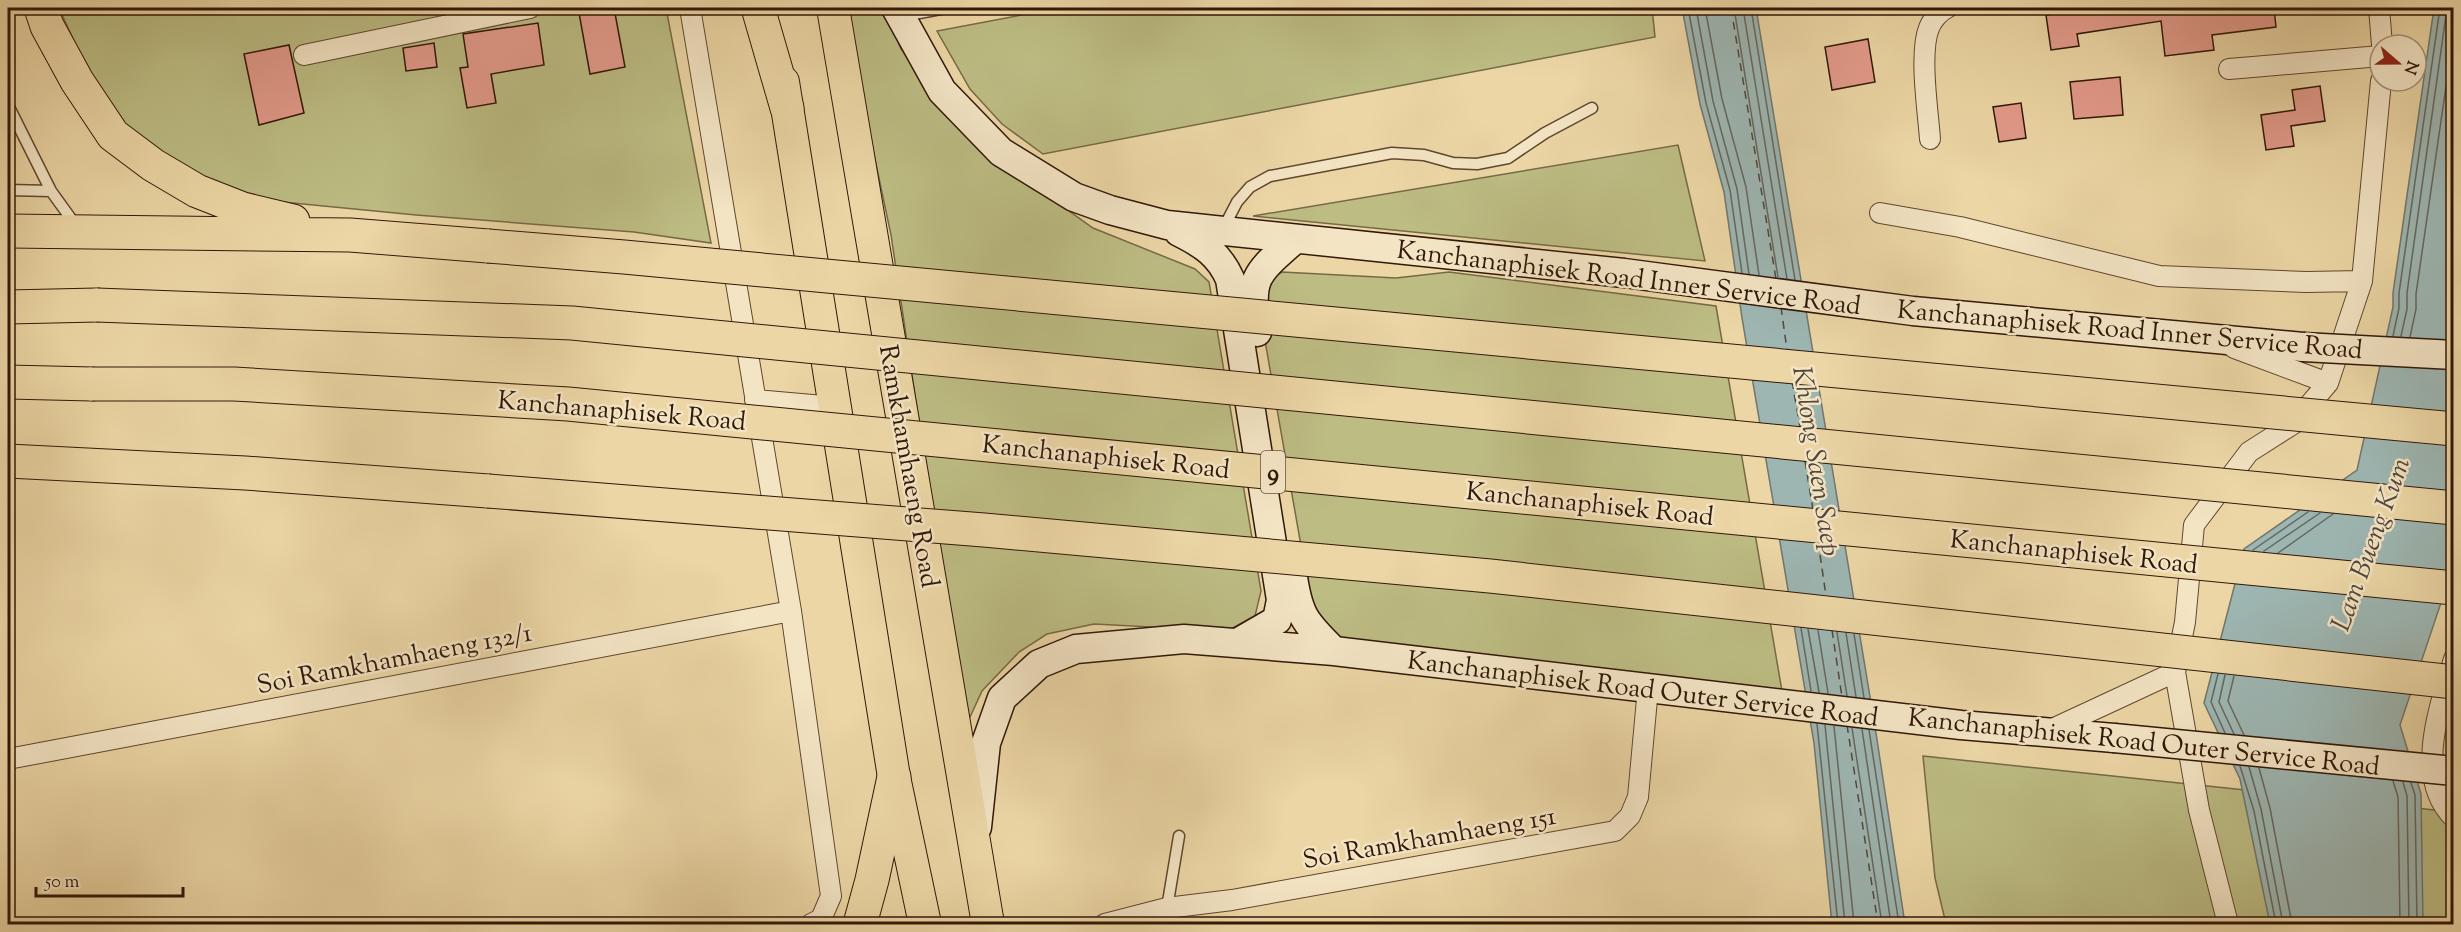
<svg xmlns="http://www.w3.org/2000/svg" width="2461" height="932" viewBox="0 0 2461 932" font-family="'Sorts Mill Goudy',serif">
  <rect width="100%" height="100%" fill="#ecd6a5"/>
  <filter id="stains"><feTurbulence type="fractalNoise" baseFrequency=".00333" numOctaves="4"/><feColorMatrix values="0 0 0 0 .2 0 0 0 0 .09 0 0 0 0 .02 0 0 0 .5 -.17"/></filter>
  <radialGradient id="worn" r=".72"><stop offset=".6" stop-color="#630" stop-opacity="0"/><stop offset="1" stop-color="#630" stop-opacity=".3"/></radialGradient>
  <path fill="#bcbc83" stroke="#766a46" stroke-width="1.5" d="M59,8H666L711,243L634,232L416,215L252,199L180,167L121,123L89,74Z
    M843,8H884L901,49L953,120L996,159L1093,228L1195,269L1209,282L1261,591L1255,616L1227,631L1094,624L1047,634L1019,652L982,691L965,728L891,235Z
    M1059,8H1652L1655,37L1043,154L1002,124L970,89L937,31Z
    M1678,145L1705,261L1253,216Z
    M1282,272L1396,278L1449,272L1716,306L1783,697L1336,641L1313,614L1258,301L1265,282Z
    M1923,756L2453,812V924H1946L1935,878Z"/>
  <path fill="#9db6b2" stroke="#71766e" stroke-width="1.5" d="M1682,8H1756L1876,733L1905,924H1832L1814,743L1742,318L1724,192L1700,104Z
    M2434,8H2453V567L2400,725L2421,794L2423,924H2270L2240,779L2204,703L2244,549L2357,470L2393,307V293Z"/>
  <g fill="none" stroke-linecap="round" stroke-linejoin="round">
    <path stroke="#66665d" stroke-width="1.5" d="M1688,8L1706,103L1730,190L1742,273
      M1696,8L1713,101L1737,189L1749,274
      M1705,8L1722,99L1746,187L1759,275
      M1734,8L1778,277
      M1743,8L1787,279
      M1751,8L1795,280
      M2393,336L2399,308V293L2440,8
      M2401,336L2407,309V293L2447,8
      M2410,337L2416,309V294L2454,31
      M2253,550L2308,512
      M2264,551L2320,513
      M2278,553L2333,514
      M1801,628L1811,691
      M1808,629L1819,692
      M1818,630L1828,693
      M1837,632L1847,696
      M1846,633L1856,697
      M1854,634L1864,698
      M2218,674L2211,702L2225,733
      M2225,675L2219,702L2234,734
      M2234,676L2228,701L2244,735
      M1817,724L1838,924
      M1825,725L1845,924
      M1834,726L1854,924
      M1852,728L1882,924
      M1862,729L1891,924
      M1869,730L1899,924
      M2240,766L2254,811L2276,924
      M2249,767L2261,809L2283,924
      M2259,768L2270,808L2292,924
      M2393,781L2398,797L2400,924
      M2403,782L2407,796L2409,924
      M2411,783L2415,795L2417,924"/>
    <path stroke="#51473b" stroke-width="1.5" stroke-dasharray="8 6" stroke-linecap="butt" d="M1731,8L1776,279
      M1781,307L1787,350
      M1792,381L1800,427
      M1805,461L1813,510
      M1818,541L1826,596
      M1832,630L1842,697
      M1847,725L1878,924"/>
  </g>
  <path fill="#e39b8b" stroke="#301708" stroke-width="1.5" d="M614,8L625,67L590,74L579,13Z
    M2094,8H2274L2276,27L2212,35L2214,50L2165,56L2161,21L2077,34L2079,46L2051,50L2046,15Z
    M538,23L544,65L491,74L496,103L467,108L460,68L468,67L463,34Z
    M1868,39L1875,82L1832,90L1825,47Z
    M434,43L437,67L406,71L403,48Z
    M289,45L304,113L259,125L244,54Z
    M2120,77L2123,115L2074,119L2070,82Z
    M2320,86L2325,121L2291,126L2294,146L2266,150L2261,115L2295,110L2292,90Z
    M2021,103L2026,138L1999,142L1993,107Z"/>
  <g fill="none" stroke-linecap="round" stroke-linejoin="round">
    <defs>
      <path id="service" d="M903,16L946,8
        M8,105L51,191L77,227
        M8,190L51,191
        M1223,229L1237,202L1250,187L1270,176L1392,153L1424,155L1453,163L1477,164L1508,158L1545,133L1592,108
        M1167,908L1179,836"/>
      <path id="minor" d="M690,8L791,611L831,896L821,919L811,924
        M2379,8L2382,45
        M304,55L530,8
        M2229,69L2380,56
        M1930,139C1928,111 1919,53 1929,28C1932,20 1940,11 1947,8
        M1880,213L1960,227L2159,276L2306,282L2362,281L2381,81
        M2234,348L2328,383
        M755,400L835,407
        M2454,659C2440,706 2413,778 2454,818
        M2048,731L2175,672
        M8,759L791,611
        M1105,924L1167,908L1232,900L1615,831L1630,816L1638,797L1648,688
        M2228,924L2199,810L2175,672L2185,622L2194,525L2249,452L2293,424L2328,383L2362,281"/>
      <path id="secondary" d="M896,8L942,91L1001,152L1074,197L1110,210L1167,225L1624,273L1913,311L2303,347
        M1179,232C1203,244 1219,254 1230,279L1281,600L1277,620L1239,642
        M1257,332C1249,278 1254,275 1294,240
        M1292,571C1298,614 1303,621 1334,651
        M977,827L986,743L1002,698L1039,664L1076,649L1184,639L1334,651L1961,725L2114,738"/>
      <path id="primary" d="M833,8L988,924
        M783,82L894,777L925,924"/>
      <path id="motorway" d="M41,8L47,26L77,81L113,135L153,165L197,191L243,209L293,221
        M758,8L787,108
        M8,231L350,235L488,246
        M8,307L97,305
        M8,382L92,384
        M8,461L245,473L488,491
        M860,924L872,880L894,777"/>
    </defs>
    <use href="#service" stroke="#5f472f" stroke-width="13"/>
    <use href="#minor" stroke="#5f472f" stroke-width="22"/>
    <use href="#secondary" stroke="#301708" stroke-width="31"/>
    <use href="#primary" stroke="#301708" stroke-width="34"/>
    <use href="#motorway" stroke="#301708" stroke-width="35"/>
    <use href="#service" stroke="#f3e4c4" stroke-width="10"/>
    <use href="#minor" stroke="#f3e4c4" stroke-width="20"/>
    <use href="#secondary" stroke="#f3e4c4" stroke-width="28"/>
    <use href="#primary" stroke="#ecd6a5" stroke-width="32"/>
    <use href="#motorway" stroke="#ecd6a5" stroke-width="33"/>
    <defs>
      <path id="secondary-bridge" d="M2303,347L2454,355
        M2114,738L2454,771"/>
      <path id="motorway-bridge" d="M488,246L624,257L2454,429
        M97,305L572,323L2454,508
        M92,384H234L568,404L2454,588
        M488,491L984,530L1490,576L2454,682"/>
    </defs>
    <use href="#secondary-bridge" stroke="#301708" stroke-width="31" stroke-linecap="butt"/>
    <use href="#motorway-bridge" stroke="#301708" stroke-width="35" stroke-linecap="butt"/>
    <use href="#secondary-bridge" stroke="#f3e4c4" stroke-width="28"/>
    <use href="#motorway-bridge" stroke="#ecd6a5" stroke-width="33"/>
  </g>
  <g text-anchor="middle" stroke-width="5" stroke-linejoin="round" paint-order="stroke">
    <rect fill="#f3e4c4" stroke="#6a5440" stroke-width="1.5" x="1261" y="451" width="24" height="42" rx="4.5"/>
    <g font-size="24" font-weight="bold" fill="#301708">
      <text x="1273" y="480">9</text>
    </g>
    <g font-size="26" fill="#301708" stroke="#f3e4c4">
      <text transform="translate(1629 277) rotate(7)" y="9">Kanchanaphisek Road Inner Service Road</text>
      <text transform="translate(2130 329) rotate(5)" y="9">Kanchanaphisek Road Inner Service Road</text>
      <text transform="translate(622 410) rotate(5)" y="9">Kanchanaphisek Road</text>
      <text transform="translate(1106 456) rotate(6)" y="9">Kanchanaphisek Road</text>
      <text transform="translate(910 466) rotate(80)" y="9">Ramkhamhaeng Road</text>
      <text transform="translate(1590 503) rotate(6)" y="9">Kanchanaphisek Road</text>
      <text transform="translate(2074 551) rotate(6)" y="9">Kanchanaphisek Road</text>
      <text transform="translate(394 658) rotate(-11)" y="9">Soi Ramkhamhaeng 132/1</text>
      <text transform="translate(1643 688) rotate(7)" y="9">Kanchanaphisek Road Outer Service Road</text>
      <text transform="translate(2144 741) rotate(6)" y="9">Kanchanaphisek Road Outer Service Road</text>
      <text transform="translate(1429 837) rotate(-10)" y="9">Soi Ramkhamhaeng 151</text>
    </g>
    <g font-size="27" font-style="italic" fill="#51473b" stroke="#f3e4c4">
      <text transform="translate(1817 461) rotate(81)" y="9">Khlong Saen Saep</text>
      <text transform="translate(2370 544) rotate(-70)" y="9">Lam Bueng Kum</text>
    </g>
  </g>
  <rect width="2461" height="932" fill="none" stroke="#ecd6a5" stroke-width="30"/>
  <rect x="9" y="9" width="2443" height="914" fill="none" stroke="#301708" stroke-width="3"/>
  <rect x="15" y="15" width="2431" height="902" fill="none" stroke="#301708" stroke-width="1.5"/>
  <g transform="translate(2398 63) rotate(110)"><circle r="28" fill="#f3e4c4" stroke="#a59279" stroke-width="1.5"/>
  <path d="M0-4.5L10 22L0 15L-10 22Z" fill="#8f2418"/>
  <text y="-9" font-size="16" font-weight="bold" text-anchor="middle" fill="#301708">N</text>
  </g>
  <path d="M36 887v9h147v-9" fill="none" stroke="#301708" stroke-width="3"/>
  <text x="45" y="887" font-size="18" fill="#301708" stroke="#f3e4c4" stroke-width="4.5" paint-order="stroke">50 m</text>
  <rect width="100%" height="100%" filter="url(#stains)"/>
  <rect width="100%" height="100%" fill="url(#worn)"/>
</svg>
